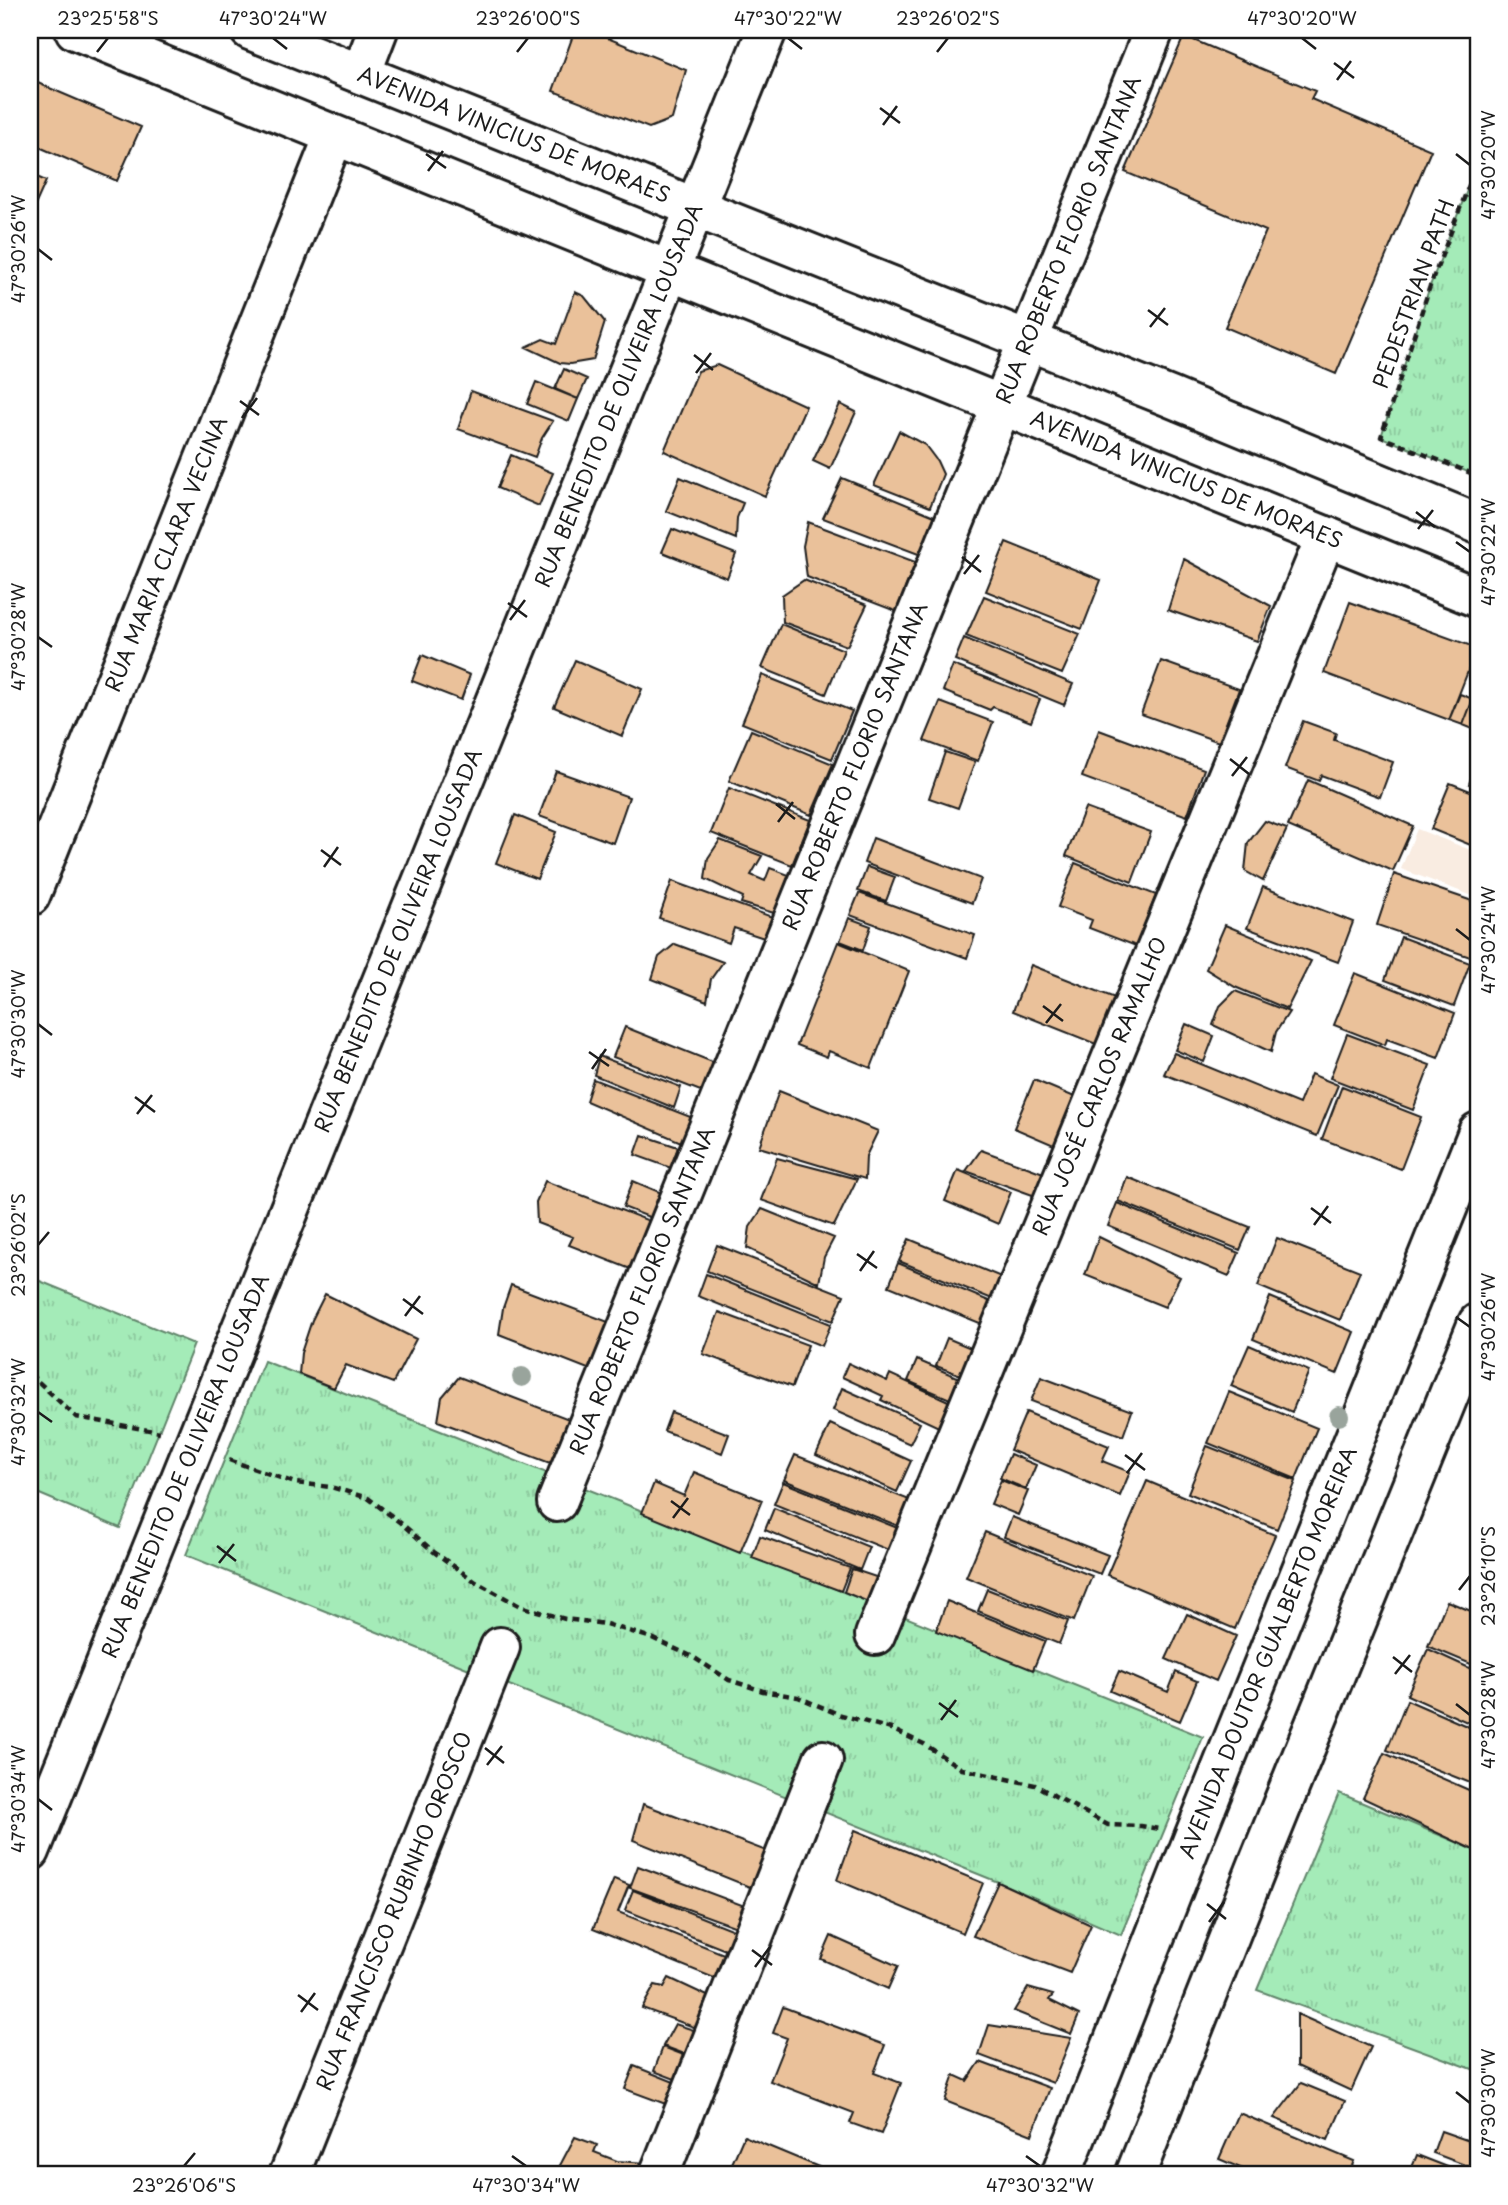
<svg xmlns="http://www.w3.org/2000/svg" width="1508" height="2205" viewBox="0 0 1508 2205" font-family="'Playpen Sans',sans-serif">
  <defs>
    <pattern id="park-tufts" width="24" height="20" patternUnits="userSpaceOnUse" patternTransform="scale(1.75)"><rect width="24" height="20" fill="#a4ebb8"/><path d="M3 7l-1-3M5 7V3M7 7l1-3M15 17l-1-3M17 17v-4M19 17l1-3" fill="none" stroke="#8dc99e"/></pattern>
  </defs>
  <rect width="100%" height="100%" fill="#fff"/>
  <filter id="ink" filterUnits="userSpaceOnUse"><feTurbulence type="fractalNoise" baseFrequency=".0143" numOctaves="2"/><feDisplacementMap in="SourceGraphic" scale="14" xChannelSelector="R" yChannelSelector="G"/><feConvolveMatrix kernelMatrix="1 2 1 2 8 2 1 2 1" color-interpolation-filters="sRGB"/></filter>
  <g filter="url(#ink)">
    <path fill="#f9ece1" d="M1417,829L1478,853V898L1401,869Z"/>
    <path fill="url(#park-tufts)" stroke="#60846a" stroke-width="2" d="M1478,162V476L1381,437L1430,286Z
      M30,1277L194,1344L120,1528L30,1490Z
      M264,1361L620,1502L1203,1737L1121,1935L998,1882L186,1555Z
      M1339,1793L1478,1851V2071L1257,1990Z"/>
    <path fill="#eac19a" stroke="#1c1c1c" stroke-width="2" d="M575,30H588L686,70L672,119L649,128L553,91Z
      M1184,36L1315,91L1311,99L1431,150L1336,374L1225,327L1266,231L1125,172Z
      M33,81L141,127L117,181L30,143V89Z
      M30,174L46,181L33,210L30,209Z
      M575,292L584,296L605,322L593,360L570,364L560,363L526,347L543,339L556,344Z
      M717,365L806,406L765,496L664,451L698,371Z
      M564,369L587,379L578,399L555,389Z
      M536,382L578,399L569,421L527,404Z
      M471,391L553,421L542,438L535,457L458,429Z
      M840,404L856,412L830,469L813,461Z
      M899,431L925,445L937,461L943,474L930,507L874,485Z
      M511,455L553,473L539,506L497,488Z
      M680,477L743,503L737,518L736,539L666,511Z
      M842,478L937,517L921,555L823,518Z
      M808,522L918,563L906,586L898,612L807,577L803,546Z
      M672,529L736,554L727,578L662,552Z
      M1006,542L1101,580L1082,629L986,591Z
      M1184,559L1271,606L1257,641L1168,610Z
      M804,580L867,605L847,646L783,622L782,595Z
      M984,596L1080,634L1062,674L966,636Z
      M1350,602L1477,648L1449,720L1324,673Z
      M781,624L844,650L826,694L762,668Z
      M964,638L1073,684L1064,705L955,660Z
      M422,655L470,675L461,700L412,681Z
      M575,660L642,689L622,736L554,707Z
      M1161,661L1239,689L1219,742L1141,714Z
      M953,665L1040,699L1031,722L993,707L990,710L943,691Z
      M762,675L852,711L832,759L742,723Z
      M1460,694L1473,699L1463,725L1449,720Z
      M1473,699L1478,701V731L1463,725Z
      M940,702L993,722L978,761L924,741Z
      M1303,721L1336,733L1334,740L1393,762L1380,797L1321,775L1319,781L1285,768Z
      M751,730L833,764L811,815L729,781Z
      M1099,730L1204,769L1187,816L1082,777Z
      M945,752L975,762L958,808L929,798Z
      M1478,760V787L1469,784Z
      M556,771L629,797L613,843L539,816Z
      M1308,780L1413,826L1393,871L1288,826Z
      M1450,783L1478,794V848L1431,829Z
      M729,788L810,820L792,865L711,833Z
      M1085,808L1151,832L1132,882L1066,856Z
      M515,815L556,832L537,879L496,863Z
      M1265,821L1287,829L1263,881L1245,871L1248,843Z
      M873,838L981,879L972,903L864,863Z
      M720,840L762,856L751,875L765,881L770,868L789,875L774,913L741,903L743,897L705,879L708,858Z
      M1075,863L1156,895L1136,946L1089,928L1092,920L1058,907Z
      M867,867L895,877L886,901L858,891Z
      M1394,874L1478,903V952L1476,959L1377,925Z
      M672,881L772,917L764,938L734,928L729,943L659,918Z
      M1263,887L1353,922L1338,962L1247,928Z
      M859,893L975,935L967,958L850,915Z
      M849,918L871,926L863,950L840,941Z
      M1225,925L1311,961L1287,1009L1235,987L1206,969Z
      M1401,937L1470,963L1454,1006L1385,980Z
      M838,942L909,971L871,1068L829,1051L827,1057L797,1045Z
      M675,944L723,962L711,979L707,1001L652,979L659,957Z
      M1031,965L1115,998L1096,1044L1013,1011Z
      M1355,973L1455,1013L1438,1058L1387,1039L1385,1045L1334,1025Z
      M1235,991L1289,1012L1276,1032L1271,1052L1213,1025L1220,1006Z
      M1186,1024L1214,1036L1204,1062L1175,1050Z
      M625,1027L715,1063L703,1092L613,1057Z
      M1347,1034L1430,1065L1413,1110L1330,1078Z
      M1174,1053L1299,1104L1311,1074L1338,1085L1317,1136L1164,1074Z
      M599,1056L681,1087L674,1108L594,1075Z
      M593,1079L693,1118L681,1142L586,1101Z
      M1034,1080L1077,1098L1056,1146L1014,1128Z
      M1342,1086L1421,1117L1401,1169L1322,1139Z
      M779,1091L878,1131L866,1156L865,1179L759,1147Z
      M642,1135L678,1147L671,1168L635,1155Z
      M981,1150L1049,1175L1038,1197L966,1171Z
      M777,1158L857,1179L834,1226L761,1200Z
      M958,1170L1011,1192L998,1224L945,1201Z
      M1127,1177L1250,1227L1240,1250L1118,1201Z
      M545,1181L652,1222L633,1270L569,1245L573,1237L537,1223L536,1202Z
      M633,1181L664,1194L654,1219L623,1207Z
      M1117,1203L1239,1253L1229,1276L1108,1226Z
      M762,1209L834,1238L824,1257L819,1283L747,1248L750,1227Z
      M1099,1237L1180,1277L1165,1307L1085,1275Z
      M1277,1238L1360,1271L1340,1320L1258,1286Z
      M909,1239L1006,1279L997,1301L899,1261Z
      M717,1245L844,1295L833,1321L707,1271Z
      M898,1263L996,1304L987,1326L889,1286Z
      M706,1274L831,1324L822,1346L698,1296Z
      M511,1285L611,1323L593,1371L499,1334L503,1308Z
      M325,1294L416,1339L393,1383L346,1365L334,1388L299,1374L301,1353L312,1320Z
      M1270,1297L1354,1332L1337,1374L1253,1339Z
      M719,1312L808,1345L792,1387L703,1354Z
      M947,1338L971,1348L961,1375L936,1366Z
      M1249,1345L1309,1371L1292,1412L1231,1386Z
      M917,1360L959,1378L950,1399L908,1381Z
      M848,1363L887,1381L890,1374L957,1405L945,1430L881,1400L883,1396L842,1377Z
      M459,1377L569,1419L550,1463L438,1421L442,1397Z
      M1041,1377L1132,1411L1123,1436L1031,1401Z
      M842,1388L920,1423L910,1444L833,1410Z
      M1229,1392L1317,1428L1296,1479L1208,1443Z
      M671,1412L729,1434L722,1453L664,1431Z
      M1026,1412L1109,1446L1102,1461L1130,1472L1120,1496L1010,1450Z
      M830,1424L911,1461L897,1492L816,1455Z
      M1207,1446L1296,1481L1277,1529L1188,1493Z
      M1010,1454L1036,1465L1026,1489L1000,1478Z
      M795,1455L912,1501L901,1527L784,1480Z
      M694,1472L762,1500L740,1553L642,1513L654,1483L684,1496Z
      M1001,1480L1028,1491L1018,1515L991,1504Z
      M1147,1481L1275,1535L1235,1629L1107,1575Z
      M783,1482L900,1529L891,1551L774,1504Z
      M774,1508L869,1547L860,1570L765,1530Z
      M1012,1517L1108,1555L1100,1574L1004,1537Z
      M985,1532L1092,1576L1074,1621L966,1577Z
      M760,1536L850,1568L841,1591L752,1558Z
      M852,1569L882,1579L875,1596L866,1601L844,1592Z
      M987,1589L1068,1621L1059,1644L978,1611Z
      M947,1601L1045,1641L1033,1670L936,1631Z
      M1447,1601L1478,1614V1667L1428,1646Z
      M1187,1614L1236,1636L1216,1681L1166,1659Z
      M1428,1649L1478,1672V1727L1407,1695Z
      M1119,1671L1168,1692L1176,1672L1197,1681L1180,1721L1110,1691Z
      M1407,1700L1478,1731V1786L1387,1750Z
      M1384,1753L1478,1794V1852L1363,1798Z
      M643,1804L769,1852L757,1890L633,1840Z
      M855,1830L983,1883L963,1933L837,1880Z
      M638,1866L750,1908L742,1929L630,1888Z
      M614,1879L629,1885L618,1912L729,1956L719,1980L593,1929Z
      M998,1882L1091,1925L1070,1973L973,1936Z
      M633,1890L741,1933L733,1953L625,1910Z
      M831,1936L898,1966L888,1989L821,1959Z
      M669,1978L714,1999L702,2030L642,2008L655,1985L664,1987Z
      M1028,1988L1053,1995L1049,2000L1079,2015L1071,2034L1014,2011Z
      M783,2007L885,2045L874,2073L901,2083L881,2134L850,2123L854,2113L770,2081L787,2038L773,2033Z
      M1297,2014L1371,2047L1351,2091L1297,2066Z
      M675,2024L700,2032L690,2056L663,2046Z
      M989,2025L1071,2038L1053,2083L979,2055Z
      M663,2047L689,2057L680,2081L654,2071Z
      M980,2062L1050,2088L1032,2135L945,2101L954,2075L967,2081Z
      M634,2066L679,2084L671,2106L625,2089Z
      M1301,2083L1345,2101L1328,2140L1274,2118Z
      M1239,2113L1354,2161L1348,2175H1257L1219,2159Z
      M1441,2131L1478,2144V2170L1433,2153Z
      M744,2136L838,2175H727Z
      M575,2137L597,2145L594,2152L617,2161L646,2163L641,2175H566L557,2171Z
      M1417,2155L1468,2175H1409Z"/>
    <g fill="none" stroke-linecap="round" stroke-linejoin="round">
      <defs>
        <g id="street">
          <path id="s1" d="M75,30L1478,598"/>
          <path id="s2" d="M250,30L1170,397L1478,524"/>
          <path d="M361,74L378,30"/>
          <path id="s3" d="M30,896L334,136"/>
          <path id="s4" d="M557,1502L1154,30"/>
          <path id="s5" d="M875,1635L1326,536"/>
          <path id="s6" d="M30,1851L767,30"/>
          <path id="s7" d="M289,2175L500,1647"/>
          <path d="M659,2175L823,1760"/>
        </g>
        <g id="secondary">
          <path id="s8" d="M1061,2175L1194,1837L1478,1132"/>
          <path d="M1135,2175L1259,1862L1478,1323"/>
        </g>
      </defs>
      <use href="#street" stroke="#1c1c1c" stroke-width="44"/>
      <use href="#secondary" stroke="#1c1c1c" stroke-width="44"/>
      <path stroke="#1c1c1c" stroke-width="4.5" stroke-dasharray="7 5" stroke-linecap="butt" d="M1478,162L1430,286L1381,437L1478,476
        M30,1374L76,1417L160,1432
        M229,1460L295,1483L331,1487L368,1498L402,1524L434,1552L476,1582L520,1606L565,1619L606,1624L652,1638L693,1657L729,1680L763,1691L798,1697L838,1714L891,1729L924,1744L962,1769L1035,1785L1108,1825L1141,1826L1159,1829"/>
      <use href="#street" stroke="#fff" stroke-width="38"/>
      <use href="#secondary" stroke="#fff" stroke-width="38"/>
    </g>
    <g fill="#99a49c">
      <circle cx="522" cy="1377" r="10"/>
      <circle cx="1339" cy="1416" r="10"/>
    </g>
  </g>
  <path fill="none" stroke="#1c1c1c" stroke-width="2.5" d="M273,38L287,49M788,38L802,49M1302,38L1316,49M97,52L108,38M517,52L528,38M937,52L948,38M1334,63L1354,78M1337,80L1351,61M880,108L900,123M883,125L897,106M426,154L446,168M1456,154L1470,165M428,171L443,151M38,249L52,260M1148,310L1168,325M1150,327L1165,308M694,355L713,370M696,373L711,353M240,401L259,415M242,418L257,398M1416,512L1435,527M1418,529L1433,510M1456,542L1470,552M962,557L981,572M964,574L979,555M508,603L527,617M510,620L525,600M38,637L52,647M1230,759L1249,774M1232,776L1247,757M776,804L795,819M778,822L793,802M321,850L341,865M324,867L338,847M1456,929L1470,940M1043,1006L1063,1021M1046,1023L1061,1004M38,1024L52,1035M589,1052L609,1066M592,1069L606,1049M135,1097L155,1112M137,1114L152,1095M1311,1208L1331,1223M1314,1225L1328,1206M38,1245L49,1232M857,1254L877,1268M860,1271L874,1251M403,1299L423,1314M405,1316L420,1296M1456,1317L1470,1327M38,1412L52,1422M1125,1455L1145,1470M1127,1473L1142,1453M671,1501L690,1515M673,1518L688,1498M217,1546L236,1561M219,1563L234,1544M1459,1590L1470,1576M1393,1657L1412,1672M1395,1674L1410,1655M939,1703L958,1717M1456,1704L1470,1715M941,1720L956,1700M485,1748L504,1763M487,1765L502,1746M38,1799L52,1810M1207,1904L1226,1919M1209,1922L1224,1902M752,1950L772,1965M755,1967L770,1947M298,1995L318,2010M301,2012L315,1993M1456,2092L1470,2103M512,2156L526,2166M1026,2156L1040,2166M184,2166L195,2153"/>
  <g text-anchor="middle" stroke-width="6" stroke-linejoin="round" paint-order="stroke">
    <g font-size="21" fill="#1c1c1c" stroke="#fff">
      <text dy="7" stroke="none"><textPath href="#s2" startOffset="284">AVENIDA VINICIUS DE MORAES</textPath></text>
      <text dy="7" stroke="none"><textPath href="#s4" startOffset="1362">RUA ROBERTO FLORIO SANTANA</textPath></text>
      <text transform="translate(1414 294) rotate(-70)" y="7">PEDESTRIAN PATH</text>
      <text dy="7" stroke="none"><textPath href="#s6" startOffset="1570">RUA BENEDITO DE OLIVEIRA LOUSADA</textPath></text>
      <text dy="7" stroke="none"><textPath href="#s1" startOffset="1199">AVENIDA VINICIUS DE MORAES</textPath></text>
      <text dy="7" stroke="none"><textPath href="#s3" startOffset="368">RUA MARIA CLARA VECINA</textPath></text>
      <text dy="7" stroke="none"><textPath href="#s4" startOffset="794">RUA ROBERTO FLORIO SANTANA</textPath></text>
      <text dy="7" stroke="none"><textPath href="#s6" startOffset="982">RUA BENEDITO DE OLIVEIRA LOUSADA</textPath></text>
      <text dy="7" stroke="none"><textPath href="#s5" startOffset="593">RUA JOSÉ CARLOS RAMALHO</textPath></text>
      <text dy="7" stroke="none"><textPath href="#s4" startOffset="228">RUA ROBERTO FLORIO SANTANA</textPath></text>
      <text dy="7" stroke="none"><textPath href="#s6" startOffset="415">RUA BENEDITO DE OLIVEIRA LOUSADA</textPath></text>
      <text dy="7" stroke="none"><textPath href="#s8" startOffset="562">AVENIDA DOUTOR GUALBERTO MOREIRA</textPath></text>
      <text dy="7" stroke="none"><textPath href="#s7" startOffset="284">RUA FRANCISCO RUBINHO OROSCO</textPath></text>
    </g>
  </g>
  <rect width="1508" height="2205" fill="none" stroke="#fff" stroke-width="77"/>
  <rect x="38" y="38" width="1432" height="2128" fill="none" stroke="#1c1c1c" stroke-width="2.5"/>
  <g font-size="18" text-anchor="middle" fill="#1c1c1c">
    <text x="108" y="25">23°25'58"S</text>
    <text x="273" y="25">47°30'24"W</text>
    <text x="528" y="25">23°26'00"S</text>
    <text x="788" y="25">47°30'22"W</text>
    <text x="948" y="25">23°26'02"S</text>
    <text x="1302" y="25">47°30'20"W</text>
    <text transform="translate(1489 165) rotate(-90)" y="6">47°30'20"W</text>
    <text transform="translate(19 249) rotate(-90)" y="6">47°30'26"W</text>
    <text transform="translate(1489 552) rotate(-90)" y="6">47°30'22"W</text>
    <text transform="translate(19 637) rotate(-90)" y="6">47°30'28"W</text>
    <text transform="translate(1489 940) rotate(-90)" y="6">47°30'24"W</text>
    <text transform="translate(19 1024) rotate(-90)" y="6">47°30'30"W</text>
    <text transform="translate(19 1245) rotate(-90)" y="6">23°26'02"S</text>
    <text transform="translate(1489 1327) rotate(-90)" y="6">47°30'26"W</text>
    <text transform="translate(19 1412) rotate(-90)" y="6">47°30'32"W</text>
    <text transform="translate(1489 1576) rotate(-90)" y="6">23°26'10"S</text>
    <text transform="translate(1489 1715) rotate(-90)" y="6">47°30'28"W</text>
    <text transform="translate(19 1799) rotate(-90)" y="6">47°30'34"W</text>
    <text transform="translate(1489 2103) rotate(-90)" y="6">47°30'30"W</text>
    <text x="184" y="2192">23°26'06"S</text>
    <text x="526" y="2192">47°30'34"W</text>
    <text x="1040" y="2192">47°30'32"W</text>
  </g>
</svg>
